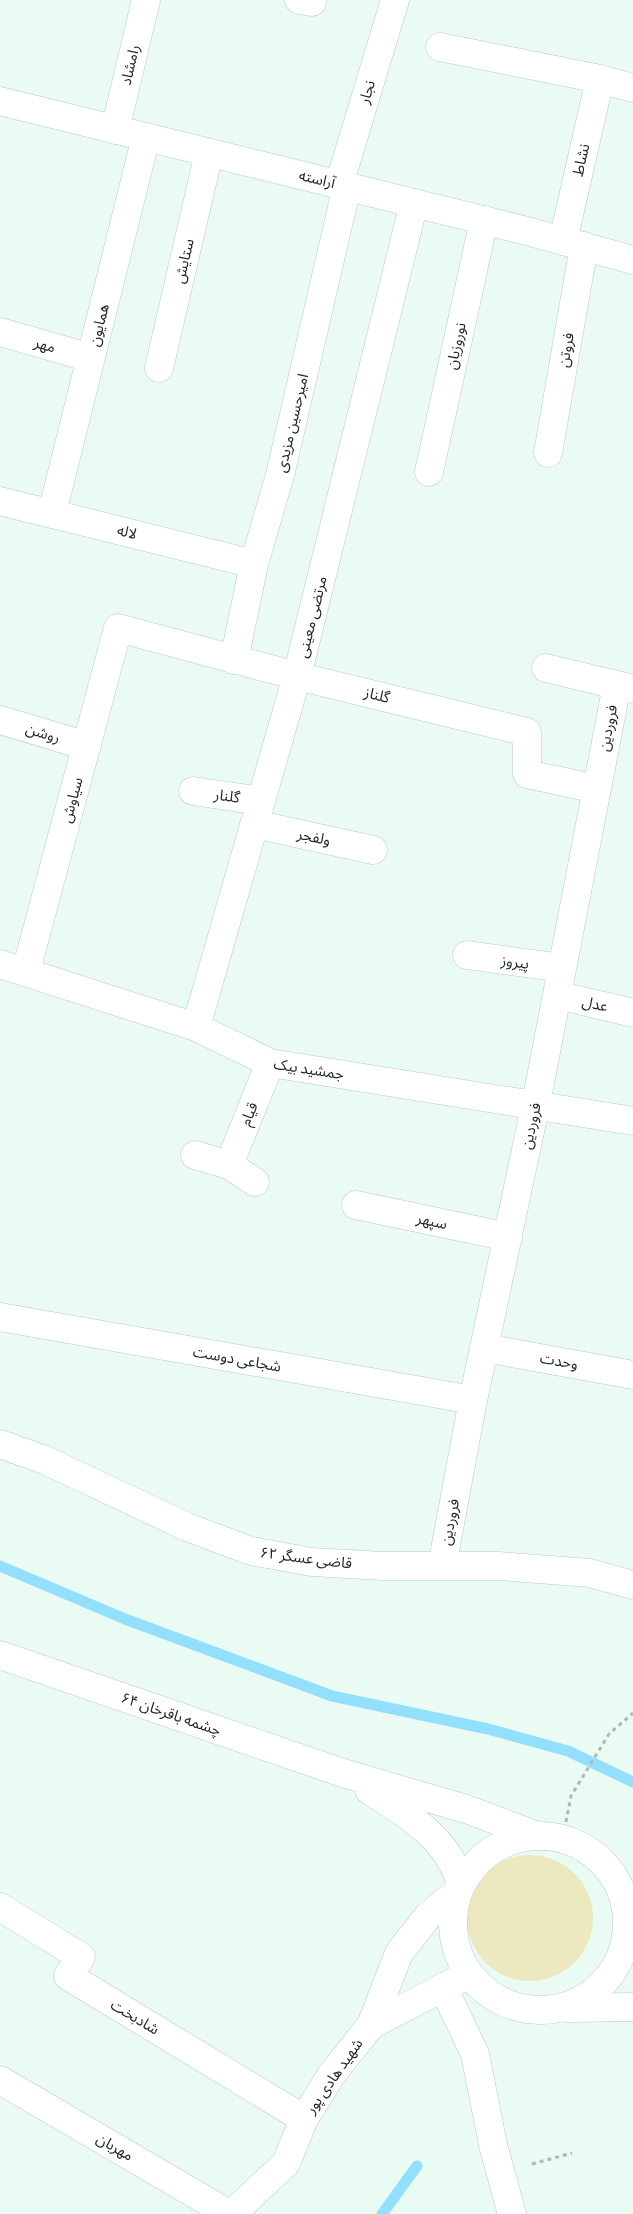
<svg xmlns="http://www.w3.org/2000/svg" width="633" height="2214" viewBox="0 0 633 2214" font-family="'Source Sans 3','Noto Sans Arabic',sans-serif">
  <rect width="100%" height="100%" fill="#e9fbf2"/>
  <path fill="#ece9c1" d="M467 1918a63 63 0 1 1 126 0a63 63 0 1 1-126 0Z"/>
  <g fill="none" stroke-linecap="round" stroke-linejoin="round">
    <path stroke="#92e0fe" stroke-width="11" d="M0,1566L125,1619L332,1696L488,1729L568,1751L633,1782
      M382,2214L417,2166"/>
    <defs>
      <path id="minor" d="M299,0L312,2
        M440,47L600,79L633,88
        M115,130L146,0
        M339,185L395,0
        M563,241L600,79
        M0,332L91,358
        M159,368L209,153
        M548,453L584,246
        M429,472L484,220
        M0,501L254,564
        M52,513L146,137
        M234,660L254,564L280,475L347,186
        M546,668L633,689
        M0,720L87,746
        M193,791L261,801
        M254,824L373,850
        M467,955L562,968
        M0,964L196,1027L270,1063L633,1121
        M26,971L118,628L297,676L527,732V774L597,789
        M557,995L633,1013
        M196,1027L297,676L414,203
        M195,1155L229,1165L255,1182
        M229,1165L270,1063
        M356,1205L508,1237
        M0,1317L473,1400
        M485,1348L633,1375
        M0,1444L45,1460L187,1527L251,1551L312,1562L383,1566H498L590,1573L633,1585
        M442,1566L473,1400L537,1098L617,685
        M0,1907L81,1957L68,1976L304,2119
        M443,1987L475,2054L493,2145L512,2214
        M0,2080L229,2214"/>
      <path id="tertiary" d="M0,101L523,230L633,260
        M0,1655L343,1773L466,1809L535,1835
        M369,1790C407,1814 448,1838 461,1884
        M453 1923a87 87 0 1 1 174 0a87 87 0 1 1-174 0Z
        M568,2008L633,2007
        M371,2025L399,1953L428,1916L459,1890
        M232,2214L286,2163L304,2119L332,2074L371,2025L469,1974"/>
    </defs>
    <use href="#minor" stroke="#b9cac2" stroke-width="29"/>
    <use href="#tertiary" stroke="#b9cac2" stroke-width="29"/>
    <path stroke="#acbab3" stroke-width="3" stroke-dasharray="4 4" stroke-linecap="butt" d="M566,1822L571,1796L609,1734L633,1713
      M532,2164L572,2153"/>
    <use href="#minor" stroke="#fff" stroke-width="28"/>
    <use href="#tertiary" stroke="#fff" stroke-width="28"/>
  </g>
  <g text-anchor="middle" stroke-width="4.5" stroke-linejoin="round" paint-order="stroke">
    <g font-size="15" fill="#1e2421" stroke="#fff">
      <text transform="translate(130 65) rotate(-77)" y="5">رامشاد</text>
      <text transform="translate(367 92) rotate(-73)" y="5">نجار</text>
      <text transform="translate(581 160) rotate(-77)" y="5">نشاط</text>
      <text transform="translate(317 179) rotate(14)" y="5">آراسته</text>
      <text transform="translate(184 261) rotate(-77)" y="5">ستایش</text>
      <text transform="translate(99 325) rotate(-76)" y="5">همایون</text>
      <text transform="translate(45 345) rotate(16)" y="5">مهر</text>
      <text transform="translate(456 346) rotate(-78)" y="5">نوروزیان</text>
      <text transform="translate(566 350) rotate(-80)" y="5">فروتن</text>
      <text transform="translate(292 423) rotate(-77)" y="5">امیرحسین مزیدی</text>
      <text transform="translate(127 532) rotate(14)" y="5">لاله</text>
      <text transform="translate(312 617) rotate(-76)" y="5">مرتضی معینی</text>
      <text transform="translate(377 695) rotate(14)" y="5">گلناز</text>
      <text transform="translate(608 728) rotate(-79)" y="5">فروردین</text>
      <text transform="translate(43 733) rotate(17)" y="5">روشن</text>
      <text transform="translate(227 796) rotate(8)" y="5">گلنار</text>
      <text transform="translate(72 800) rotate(-75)" y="5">سیاوش</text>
      <text transform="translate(314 837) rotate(12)" y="5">ولفجر</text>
      <text transform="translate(515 962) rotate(7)" y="5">پیروز</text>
      <text transform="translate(595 1004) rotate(13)" y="5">عدل</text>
      <text transform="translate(309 1069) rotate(9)" y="5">جمشید بیک</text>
      <text transform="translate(249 1114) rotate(-68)" y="5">قیام</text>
      <text transform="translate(531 1126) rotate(-78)" y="5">فروردین</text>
      <text transform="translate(432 1221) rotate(12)" y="5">سپهر</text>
      <text transform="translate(237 1359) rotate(10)" y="5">شجاعی دوست</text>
      <text transform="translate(559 1361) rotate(10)" y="5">وحدت</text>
      <text transform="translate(450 1522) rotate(-79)" y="5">فروردین</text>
      <text transform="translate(306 1558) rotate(7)" y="5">قاضی عسگر ۶۲</text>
      <text transform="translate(171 1714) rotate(19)" y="5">چشمه باقرخان ۶۴</text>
      <text transform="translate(135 2017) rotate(31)" y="5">شادبخت</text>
      <text transform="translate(334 2076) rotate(-55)" y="5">شهید هادی پور</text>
      <text transform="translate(115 2147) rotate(30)" y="5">مهربان</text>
    </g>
  </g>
</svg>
